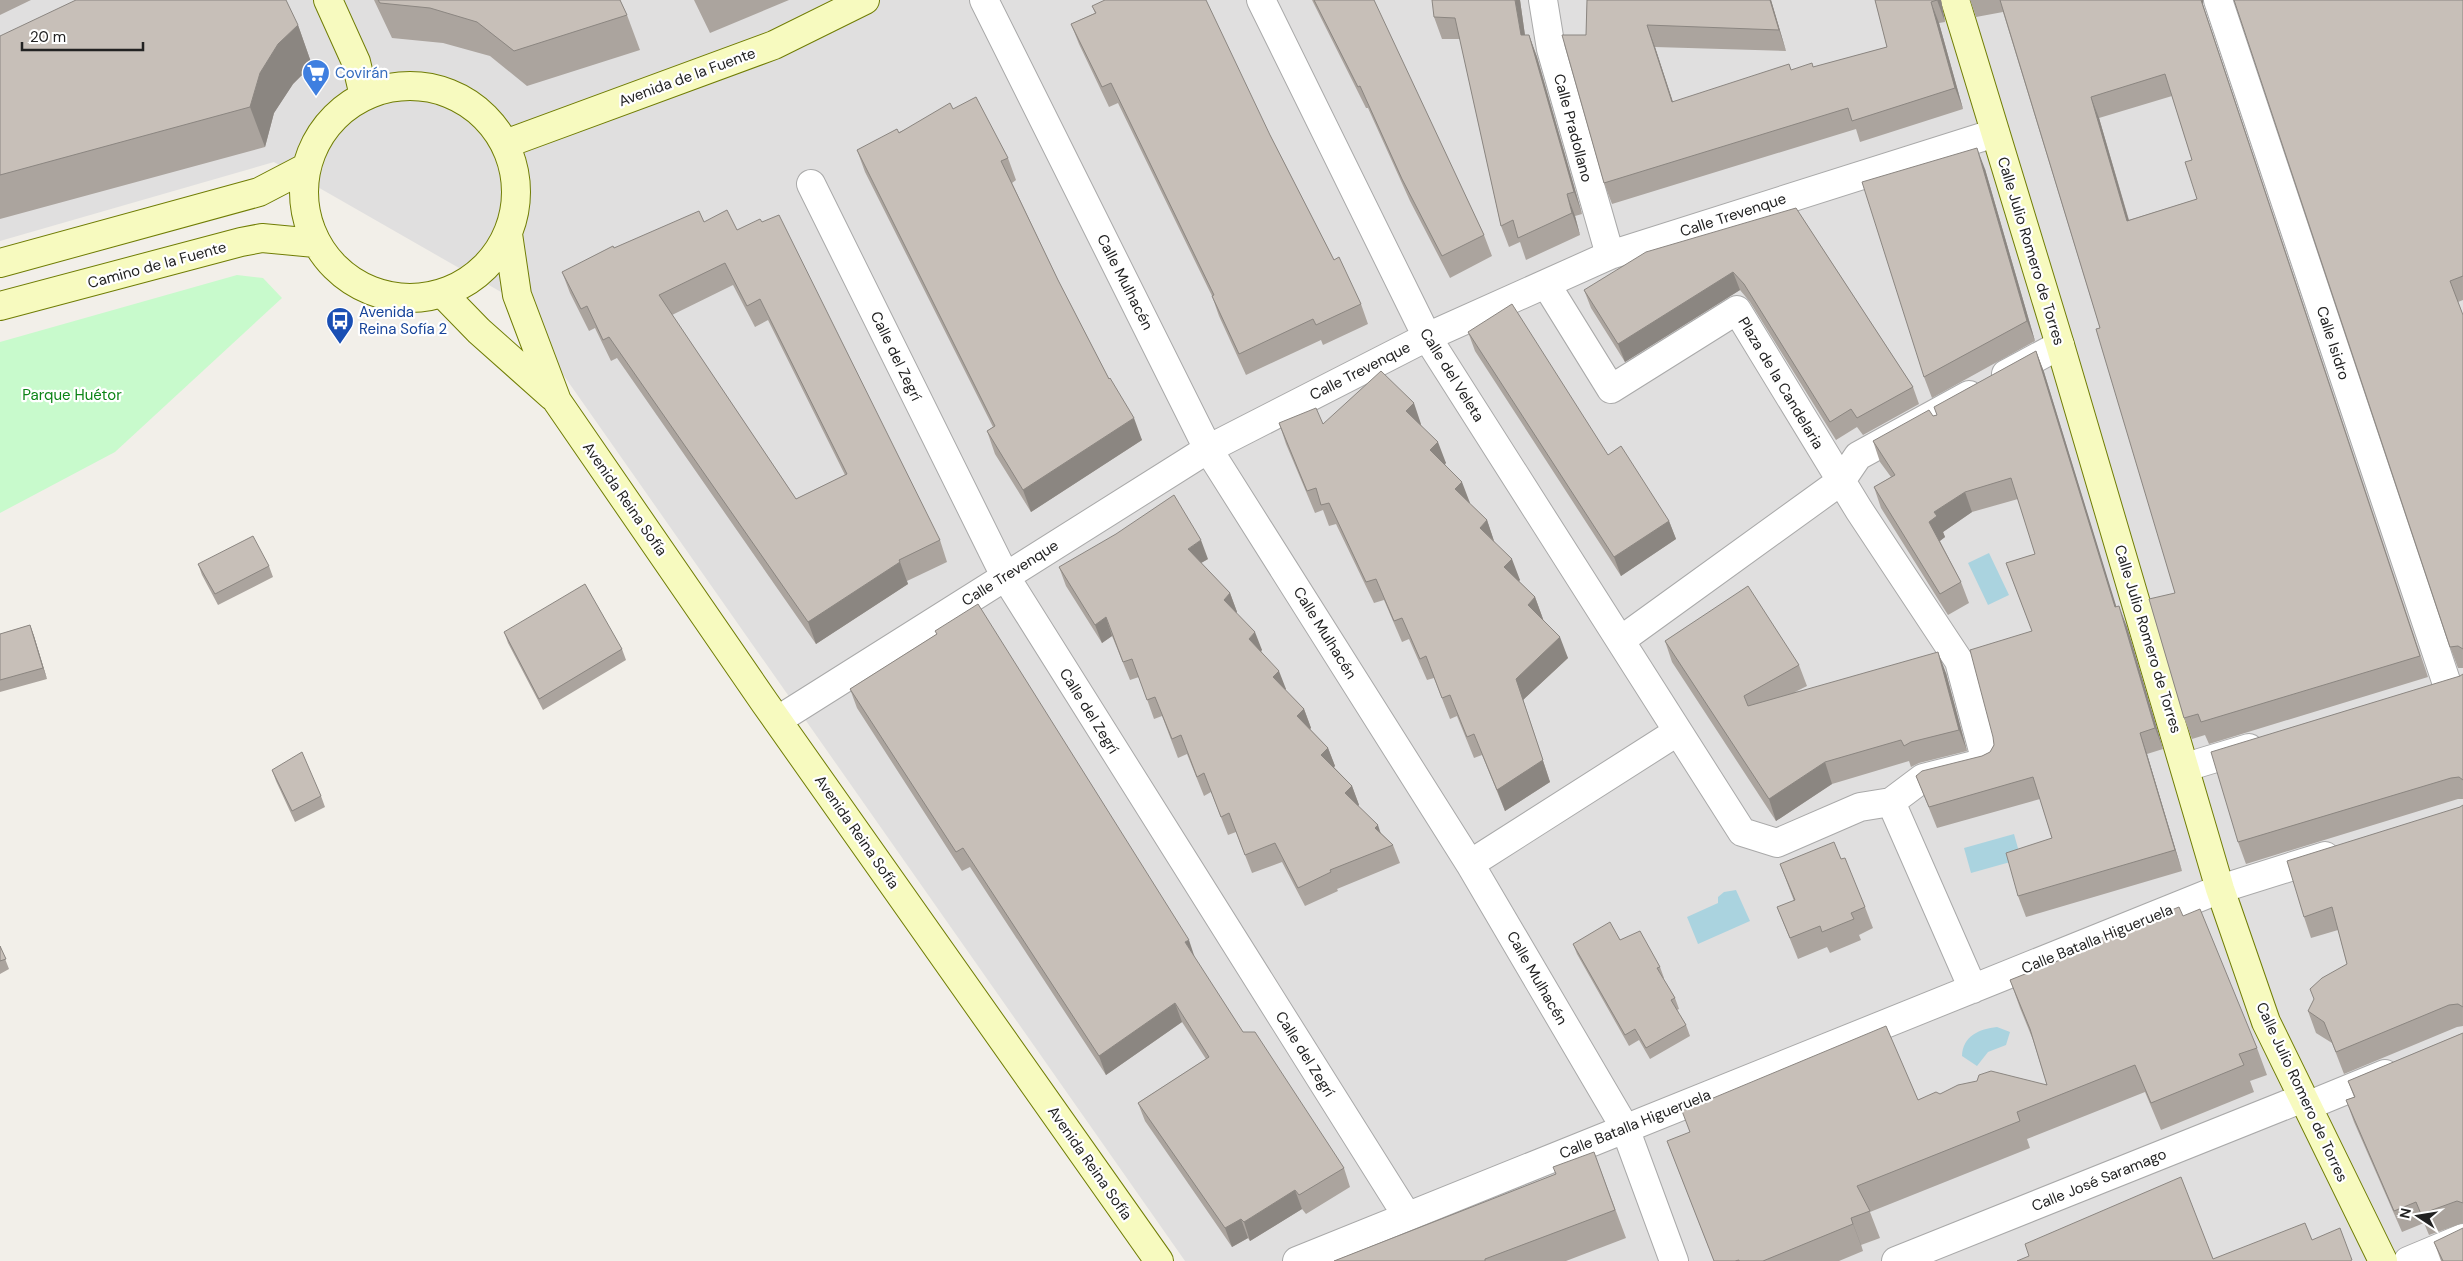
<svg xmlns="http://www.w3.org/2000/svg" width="2463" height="1261" viewBox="0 0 2463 1261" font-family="'DM Sans',sans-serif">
  <rect width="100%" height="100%" fill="#f2efe9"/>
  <path fill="#e0dfdf" d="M0,0H2463V1261H1185L508,296L274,162L0,241Z"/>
  <path fill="#c8facc" d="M237,275L263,278L282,298L115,452L0,513V342Z"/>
  <path fill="#aad3df" d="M1989,553L2009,595L1988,605L1968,563Z
    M2014,834L2021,859L1971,873L1964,848Z
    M1736,890L1750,921L1698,944L1687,917L1718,903V897L1724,892Z
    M1997,1027L2010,1032L2006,1045L1988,1052L1977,1066L1962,1056C1963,1036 1979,1029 1997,1027Z"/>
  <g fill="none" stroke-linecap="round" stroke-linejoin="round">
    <defs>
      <path id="street" d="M984,0L1208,449L1470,864L1625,1128L1674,1261
        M1261,0L1427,337L1742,832L1777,843L1860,807L1891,802L1923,778L1986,762L1959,661L1859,510L1737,310L1611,389L1546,284
        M1543,0L1551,49L1610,255
        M2218,0L2448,687
        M811,184L1005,576L1407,1216
        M2006,374L2060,345
        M1621,640L1841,481L1858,456L1969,395
        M778,720L1208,449L1427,337L1610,255L1995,133
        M2186,767L2249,748
        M1891,802L1973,989
        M1470,864L1677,732
        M2307,1106L2385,1074
        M1297,1261L2220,889L2325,856
        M1896,1261L2303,1098
        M2408,1261L2463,1238"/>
      <path id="secondary" d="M328,0L356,62L364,96
        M1955,0L2060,345L2220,889L2266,1022L2383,1261
        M304 192a106 106 0 1 1 212 0a106 106 0 1 1-212 0Z
        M505,144L774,45L865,0
        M508,234L517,295L557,401L765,703L1159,1261
        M0,263L259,192L307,167
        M442,293L479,331L552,396
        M0,306L241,242L262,238L315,243"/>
    </defs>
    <use href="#street" stroke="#a9a9a9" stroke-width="30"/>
    <use href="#secondary" stroke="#707d05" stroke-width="30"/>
    <use href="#street" stroke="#fff" stroke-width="28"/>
    <use href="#secondary" stroke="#f7fabf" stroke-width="28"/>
  </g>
  <path fill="#aba49e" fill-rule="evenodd" d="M0,0H31L0,15Z
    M374,0H620L627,15L640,50L527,86L490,56L443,43L392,38Z
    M694,0H789L710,33Z
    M1312,0H1373L1484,235L1492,256L1450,278L1410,201L1368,108H1366Z
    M1520,0L1525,35H1529L1537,57L1582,214L1575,216L1580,235L1526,260L1520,242L1509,247L1501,226L1460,39H1442L1434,17Z
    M1587,0H1771L1786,51L1655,47L1673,102L1791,70L1814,67L1887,47L1875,0H1941L1945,22L1939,23L1963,109L1860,142L1856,129L1612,204L1604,183L1586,35Z
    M1970,0H2203V5L2428,677L2209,744L2205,735L2192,739L2184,718L2175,593L2100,328L2003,12L1976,17ZM2172,96L2192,160L2197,199L2129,220L2099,118Z
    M2234,0H2463V300L2458,302L2463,315V668H2458L2450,647Z
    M1092,6L1270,135L1334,260L1361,304L1368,324L1323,345L1321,340L1246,375L1219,316L1212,296L1118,103L1109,107L1079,44L1071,24L1095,13Z
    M298,25L312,65L293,84L274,113L265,147L0,219V36Z
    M953,109L1008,158L1016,180L1012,183L1058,280L1109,379L1142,440L1031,512L995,454L987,431L993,427L865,172L857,150Z
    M1985,169L2035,341L1932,398L1924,377Z
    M1796,208L1913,387L1919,404L1863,435L1857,427L1836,440L1750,302L1740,290L1625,362L1591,308L1584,290Z
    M704,222L737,230L940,540L947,562L907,581L908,584L816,644L617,358L611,361L595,328L589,331L570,293L562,272L614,248ZM733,285L755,327L768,320L845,475L796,499L672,315Z
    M1468,332L1608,455L1669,521L1676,539L1621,576L1475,351Z
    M2036,351L2044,372L2116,607L2127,627L2163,749L2147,754L2182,871L2026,917L2018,896L2052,838L2040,799L1937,828L1916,776L1982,756L1990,752L1994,745L2032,631L2006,563L2035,554L2018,499L1972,512L1943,532L1945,537L1940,541L1961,582L1969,603L1948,615L1881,508L1874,487L1891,477L1880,462L1873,441L1937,415Z
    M1279,423L1421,424V425L1446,463L1445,464L1470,503H1469L1487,520L1494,541L1520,580L1519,581L1535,597L1543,619L1568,658L1523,700L1550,782L1505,811L1482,755L1474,758L1457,716L1450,719L1434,678L1427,680L1409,639L1402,642L1384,600L1374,603L1336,524L1329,526L1323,510L1315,513L1286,444Z
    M1208,559L1201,563L1230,593L1237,612L1236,613L1262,650L1261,651L1286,689L1285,690L1304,709L1311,728L1310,729L1328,748L1335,766L1334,767L1352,786L1359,805L1358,806L1381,833L1393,845L1400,863L1337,889L1338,891L1305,906L1282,862L1252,873L1236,832L1228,835L1211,792L1204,796L1187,754L1178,758L1162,716L1154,719L1139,677L1130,680L1112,636L1102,643L1066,586L1059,567Z
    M198,564L269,566L273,577L218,605L202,575Z
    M30,625L34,636L47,679L0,692V634Z
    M935,631L1195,959L1243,1032L1344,1168L1350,1187L1306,1214L1302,1209L1250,1241L1248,1238L1232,1247L1145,1121L1138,1103L1206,1059L1182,1022L1106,1075L970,867L962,871L857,708L850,689L937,634Z
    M504,632L622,649L626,660L543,710L508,643Z
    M1665,641L1799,665L1807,686L1795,692L1946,673L1967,751L1919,763L1911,767L1909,761L1832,784L1776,821L1672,662Z
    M2463,674V799H2458L2246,864L2238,842Z
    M272,770L321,796L325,807L295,822L276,781Z
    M2463,805V1026L2457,1027L2344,1074L2332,1043L2316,1033L2308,1011L2347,964L2338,930L2311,938L2304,917Z
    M1841,859L1865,907L1873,928L1859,935L1861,940L1830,953L1827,947L1798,959L1777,907L1794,901L1780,864Z
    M2183,916L2257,1048L2267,1075L2250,1081L2254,1092L2161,1130L2145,1092L2027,1139L2030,1148L1870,1212L1880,1238L1861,1245L1863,1251L1839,1261H1714L1667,1141L1918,1100L1940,1094L2047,1085L2033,1040L2020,1008L2010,980Z
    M1620,940L1660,967L1664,978H1663L1675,998L1679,1009L1677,1010L1686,1025L1690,1036L1650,1059L1639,1040L1629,1046L1577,954L1573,944Z
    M0,946L9,969L0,974Z
    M2463,1033V1223L2429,1235L2424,1223L2402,1232L2354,1122L2346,1100L2354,1097L2348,1081Z
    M1594,1152L1626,1238L1566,1261H1334L1556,1174Z
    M2434,1242L2463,1261H2441Z"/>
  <path fill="#8b8681" d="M1515,0H1520L1528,57L1521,35Z
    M1770,0H1771L1786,51L1779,30Z
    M1937,0H1941L1945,22Z
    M2201,0H2203V5L2428,677Z
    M1931,2L1939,23L1963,109L1955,88Z
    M298,25L312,65L293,84L274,113L265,147L250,107L260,73L278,44Z
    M1647,25L1655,47L1680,124L1672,102Z
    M1529,35L1537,57L1582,214L1574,192Z
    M2091,97L2099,118L2135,242L2127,221Z
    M1977,148L1985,169L2035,341L2027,321Z
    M1567,194L1575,216L1580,235L1572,213Z
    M1733,272L1740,290L1625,362L1618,344Z
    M2036,351L2044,372L2123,628L2115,607Z
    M1414,403L1421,424L1414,432L1406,411Z
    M1134,418L1142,440L1031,512L1023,490Z
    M1438,442L1446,463L1438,471L1430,450Z
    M1462,482L1470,503L1463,510L1455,489Z
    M1965,492L1972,512L1943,532L1945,537L1937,543L1929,522L1934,512Z
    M1487,520L1494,541L1480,528Z
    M1669,521L1676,539L1621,576L1614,557Z
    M1201,540L1208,559L1194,567L1188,549Z
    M1512,559L1520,580L1512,588L1504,567Z
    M900,562L908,584L816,644L808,622Z
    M1230,593L1237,612L1231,619L1224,600Z
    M1535,597L1543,619L1536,626L1528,605Z
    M2119,606L2127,627L2163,749L2155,728Z
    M1106,617L1112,636L1102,643L1095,625Z
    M30,625L34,636L47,679L43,668Z
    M1255,632L1262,650L1255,657L1249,639Z
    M1560,637L1568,658L1523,700L1550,782L1505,811L1497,790L1516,679Z
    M1938,652L1946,673L1967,751L1959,730Z
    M1279,671L1286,689L1279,696L1273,677Z
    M1304,709L1311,728L1304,734L1297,716Z
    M2140,733L2147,754L2182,871L2175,850Z
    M1328,748L1335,766L1328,773L1321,755Z
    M1825,762L1832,784L1776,821L1769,799Z
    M1352,786L1359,805L1352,811L1345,793Z
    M1378,825L1384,843L1375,828Z
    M1189,940L1195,958L1185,942Z
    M1175,1003L1182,1022L1106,1075L1099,1056Z
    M1295,1190L1302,1209L1250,1241L1244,1222Z
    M1851,1218L1861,1245L1863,1251L1853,1224Z
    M1241,1219L1248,1238L1232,1247L1225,1228Z"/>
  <path fill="#c7bfb8" stroke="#8b8681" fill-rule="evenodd" d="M76,0H286L298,25L278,44L260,73L250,107L0,175V36Z
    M378,0H620L627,15L514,51L477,22L430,8L380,3Z
    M1105,0H1206L1270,135L1334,260L1339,257L1361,304L1316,325L1313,319L1239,354L1212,296L1214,295L1111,83L1102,87L1071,24L1096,13L1092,6Z
    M1314,0H1374L1484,235L1442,256L1402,179L1360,86L1358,87Z
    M1432,0H1515L1521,35H1529L1574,192L1567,194L1572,213L1518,238L1513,220L1501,226L1455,18L1434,17Z
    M1587,0H1770L1779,30L1647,25L1672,102L1789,64L1791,70L1812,63L1813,67L1887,47L1875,0H1937L1931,2L1955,88L1852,121L1848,108L1604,183L1562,35H1586Z
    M2000,0H2201L2420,656L2201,722L2198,714L2184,718L2149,599L2175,593L2096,329L2100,328ZM2165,74L2192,160L2185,162L2197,199L2127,221L2091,97Z
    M2234,0H2463V276L2450,281L2463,315V649L2458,646L2450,647Z
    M976,97L1008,158L1001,161L1058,280L1109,379L1110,378L1134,418L1023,490L987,431L995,426L857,150L897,129L899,133L950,103L953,109Z
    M1977,148L2027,321L1924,377L1862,182Z
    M1796,208L1913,387L1857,418L1851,409L1830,422L1744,284L1733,272L1618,344L1584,290L1646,252Z
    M727,210L737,230L760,219L762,222L779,215L940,540L899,560L900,562L808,622L609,337L603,340L587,306L581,309L562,272L613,246L614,248L699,211L704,222ZM725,263L747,306L760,299L847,474L796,499L659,295Z
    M1512,304L1608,455L1621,446L1669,521L1614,557L1468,332Z
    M2036,351L2115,607L2119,606L2155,728L2140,733L2175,850L2018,896L2006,853L2052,838L2033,777L1929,807L1916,776L1922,771L1982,756L1990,752L1994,745L1993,737L1970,650L2032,631L2006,563L2035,554L2011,478L1965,492L1934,512L1937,516L1929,522L1961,582L1940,594L1874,487L1895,475L1873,441L1929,410L1933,416L1937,415L1934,407Z
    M1381,371L1414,403L1406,411L1438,442L1430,450L1462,482L1455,489L1487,520L1480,528L1512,559L1504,567L1535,597L1528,605L1560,637L1516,679L1543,760L1497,790L1474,734L1467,737L1450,695L1442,698L1426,656L1420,659L1402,618L1394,621L1376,579L1366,582L1329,503L1321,505L1316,488L1307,491L1279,423L1316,408L1323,424Z
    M1174,495L1201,540L1188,549L1230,593L1224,600L1255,632L1249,639L1279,671L1273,677L1304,709L1297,716L1328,748L1321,755L1352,786L1345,793L1378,825L1375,828L1393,845L1330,870L1331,872L1298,888L1275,843L1245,855L1229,813L1221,817L1204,773L1197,777L1181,735L1172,739L1155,697L1147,700L1132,659L1123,662L1106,617L1095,625L1059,567L1116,534Z
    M253,536L269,566L215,594L198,564Z
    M585,584L622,649L539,699L504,632Z
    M1748,586L1799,665L1744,696L1748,706L1938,652L1959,730L1911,742L1904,746L1901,740L1825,762L1769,799L1665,641Z
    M978,604L1189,940L1185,942L1243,1032H1255L1344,1168L1299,1195L1295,1190L1244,1222L1241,1219L1225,1228L1138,1103L1209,1057L1175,1003L1099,1056L963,848L956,852L850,689L937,634L935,631Z
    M30,625L43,668L0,680V634Z
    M2463,674V780L2459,777L2451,778L2238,842L2211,752L2460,676Z
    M302,752L321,796L292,811L272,770Z
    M2463,805V1007L2458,1004L2449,1005L2336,1052L2324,1022L2308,1011L2314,999L2310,989L2322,978L2347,964L2332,907L2304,917L2287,861L2460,807Z
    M1834,842L1841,859L1845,858L1865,907L1851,913L1854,919L1822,932L1820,926L1790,938L1777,907L1795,900L1780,864Z
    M2179,907L2183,916L2200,909L2257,1048L2239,1054L2244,1065L2151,1103L2135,1065L2017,1112L2020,1121L1857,1186L1870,1211L1851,1218L1853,1224L1763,1261H1739V1260L1735,1261H1714L1667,1141L1690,1132L1682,1111L1886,1026L1918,1100L1936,1092L1940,1094L1958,1085L1977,1081L1979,1075L1991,1071L2047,1085L2030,1029L2010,980L2070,956L2069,952L2084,945Z
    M1610,922L1620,940L1640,931L1660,967L1657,968L1675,998L1671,1000L1686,1025L1646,1048L1635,1029L1625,1035L1573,944Z
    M0,946L6,959L0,961Z
    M2463,1033V1203L2457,1201L2421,1214L2416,1202L2394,1211L2346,1100L2355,1097L2348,1081Z
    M1594,1152L1615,1210L1485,1259V1261H1334L1556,1174L1553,1167Z
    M2181,1177L2213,1259L2305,1223L2312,1240L2340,1228L2352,1260L2350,1261H2017L2029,1256L2025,1244Z
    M2463,1228V1261H2443L2434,1242Z"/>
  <defs>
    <symbol id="supermarket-pin" viewBox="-11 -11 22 30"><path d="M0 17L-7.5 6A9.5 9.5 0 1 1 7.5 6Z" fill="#3f7fe0" stroke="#fff"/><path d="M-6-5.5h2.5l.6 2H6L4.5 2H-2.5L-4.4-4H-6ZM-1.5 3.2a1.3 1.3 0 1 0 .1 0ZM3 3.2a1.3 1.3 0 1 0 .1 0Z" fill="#fff"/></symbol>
    <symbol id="bus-pin" viewBox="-11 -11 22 30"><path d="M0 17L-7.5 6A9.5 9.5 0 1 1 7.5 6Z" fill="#1a4fb4" stroke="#fff"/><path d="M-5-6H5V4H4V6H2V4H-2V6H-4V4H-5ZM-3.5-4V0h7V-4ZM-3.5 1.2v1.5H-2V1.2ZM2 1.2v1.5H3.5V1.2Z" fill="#fff"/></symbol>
  </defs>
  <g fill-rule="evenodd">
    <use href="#supermarket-pin" x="300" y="57" width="32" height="43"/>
    <use href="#bus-pin" x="324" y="305" width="32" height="43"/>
  </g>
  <g text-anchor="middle" stroke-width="4.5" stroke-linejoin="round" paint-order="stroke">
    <g font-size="15" fill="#366cbe" stroke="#fff" text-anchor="start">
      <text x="335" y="78">Covirán</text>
    </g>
    <g font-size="15" fill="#222" stroke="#fff">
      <text transform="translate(687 77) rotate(-20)" y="5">Avenida de la Fuente</text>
      <text transform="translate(1573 128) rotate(75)" y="5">Calle Pradollano</text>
      <text transform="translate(1733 215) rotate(-18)" y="5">Calle Trevenque</text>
      <text transform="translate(2031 251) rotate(73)" y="5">Calle Julio Romero de Torres</text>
      <text transform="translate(157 265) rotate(-15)" y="5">Camino de la Fuente</text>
      <text transform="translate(1125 282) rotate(63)" y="5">Calle Mulhacén</text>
      <text transform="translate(2333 343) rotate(72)" y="5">Calle Isidro</text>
      <text transform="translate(896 356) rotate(64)" y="5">Calle del Zegrí</text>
      <text transform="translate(1360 371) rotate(-27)" y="5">Calle Trevenque</text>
      <text transform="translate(1452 375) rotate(58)" y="5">Calle del Veleta</text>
      <text transform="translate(1781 383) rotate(59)" y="5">Plaza de la Candelaria</text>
      <text transform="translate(625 499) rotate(55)" y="5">Avenida Reina Sofía</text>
      <text transform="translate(1010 573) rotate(-32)" y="5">Calle Trevenque</text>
      <text transform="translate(1325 633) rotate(58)" y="5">Calle Mulhacén</text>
      <text transform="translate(2148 639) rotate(73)" y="5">Calle Julio Romero de Torres</text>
      <text transform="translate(1089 711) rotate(58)" y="5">Calle del Zegrí</text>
      <text transform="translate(857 832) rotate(55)" y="5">Avenida Reina Sofía</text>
      <text transform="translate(2097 939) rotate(-22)" y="5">Calle Batalla Higueruela</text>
      <text transform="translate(1537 978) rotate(60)" y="5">Calle Mulhacén</text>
      <text transform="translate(1305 1054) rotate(58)" y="5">Calle del Zegrí</text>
      <text transform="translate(2302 1092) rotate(65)" y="5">Calle Julio Romero de Torres</text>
      <text transform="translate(1635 1124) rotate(-22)" y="5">Calle Batalla Higueruela</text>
      <text transform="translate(1090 1163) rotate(55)" y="5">Avenida Reina Sofía</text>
      <text transform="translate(2099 1180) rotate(-22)" y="5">Calle José Saramago</text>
    </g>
    <g font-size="15" fill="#164399" stroke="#fff" text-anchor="start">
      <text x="359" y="317">Avenida<tspan x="359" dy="17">Reina Sofía 2</tspan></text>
    </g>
    <g font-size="15" fill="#0c8416" stroke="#fff">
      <text x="72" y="400">Parque Huétor</text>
    </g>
  </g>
  <g transform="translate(2418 1216) rotate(282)" stroke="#ffffff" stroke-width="4" paint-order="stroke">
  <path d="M0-4L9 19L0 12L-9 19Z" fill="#222222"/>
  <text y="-8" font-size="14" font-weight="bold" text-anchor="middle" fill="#222222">N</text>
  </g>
  <path d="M22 42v8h121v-8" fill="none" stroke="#222222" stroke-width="2.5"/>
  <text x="30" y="42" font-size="15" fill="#222222" stroke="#ffffff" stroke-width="4" paint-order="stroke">20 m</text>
</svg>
